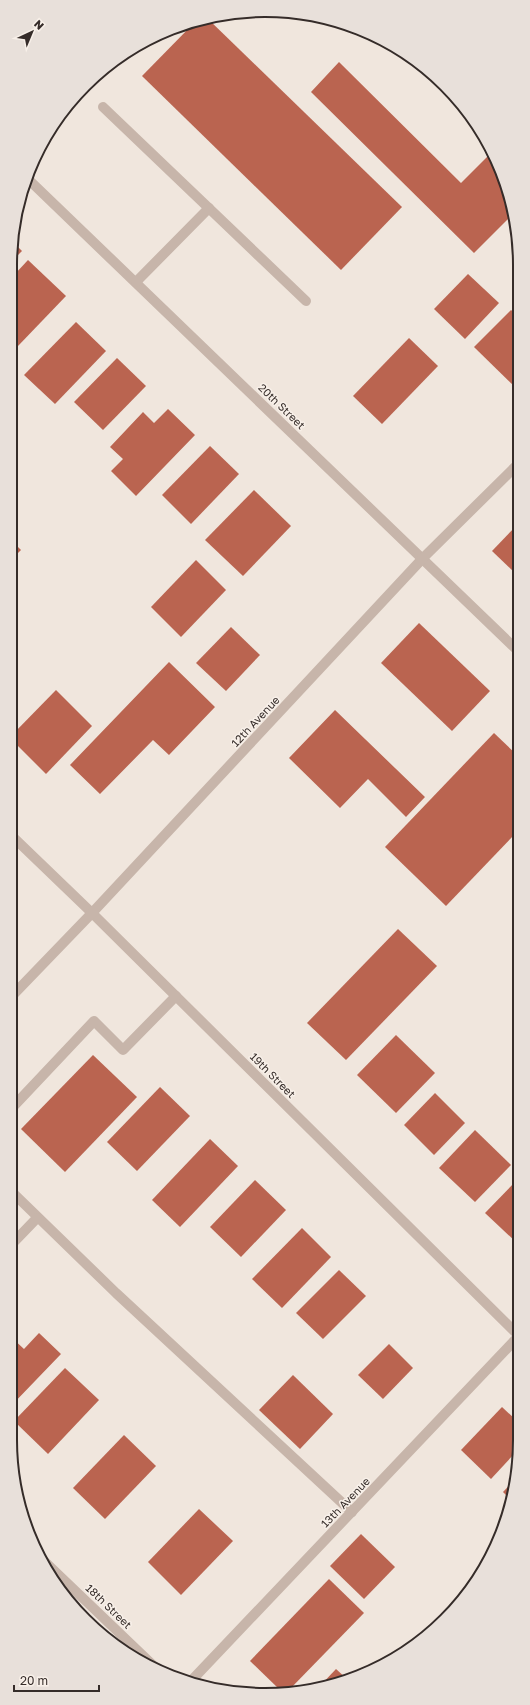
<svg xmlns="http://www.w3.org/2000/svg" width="530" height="1705" font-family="'Golos Text',sans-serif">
<rect width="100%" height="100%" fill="#f0e6dd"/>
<g fill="#ba6450">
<path d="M207,18L402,207L341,270L142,76L193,24Z"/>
<path d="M339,62L461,183L493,151L494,152L513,214L474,253L311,92Z"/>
<path d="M15,244L22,251L15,258Z"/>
<path d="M28,260L66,296L18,346L14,343L15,274Z"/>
<path d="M468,274L499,303L465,339L434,309Z"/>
<path d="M511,310L518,316L517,389L474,347Z"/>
<path d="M76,322L106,351L55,404L24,375Z"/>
<path d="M409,338L438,366L382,424L353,396Z"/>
<path d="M117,358L146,386L103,430L74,402Z"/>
<path d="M168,409L195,435L136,496L111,471L123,459L110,447L143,412L154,423Z"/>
<path d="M210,446L239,474L191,524L162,495Z"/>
<path d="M254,490L291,526L243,576L205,540Z"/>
<path d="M517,525V575L492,551Z"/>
<path d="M14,543L21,550L14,557Z"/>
<path d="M196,560L226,590L181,637L151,607Z"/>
<path d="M419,623L490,691L452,731L381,663Z"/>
<path d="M231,627L260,655L226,691L196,663Z"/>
<path d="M169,662L215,707L169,755L153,740L100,794L70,765Z"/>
<path d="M56,690L92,726L46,774L13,741V734Z"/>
<path d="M335,710L425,797L406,817L368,779L340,808L289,758Z"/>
<path d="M494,733L517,755L516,833L446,906L385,847Z"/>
<path d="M398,929L437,966L346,1060L307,1023Z"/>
<path d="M396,1035L435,1073L396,1113L357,1075Z"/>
<path d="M93,1055L137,1097L65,1172L21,1129Z"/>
<path d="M160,1087L190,1116L137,1171L107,1142Z"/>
<path d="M435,1093L465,1123L434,1155L404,1125Z"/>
<path d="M475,1130L511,1165L475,1202L439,1168Z"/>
<path d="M210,1139L238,1166L180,1227L152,1200Z"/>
<path d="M255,1180L286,1210L241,1257L210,1227Z"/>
<path d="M516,1181V1242L485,1213Z"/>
<path d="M302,1228L331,1257L282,1308L252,1279Z"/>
<path d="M339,1270L366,1296L323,1339L296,1313Z"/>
<path d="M39,1333L61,1354L10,1407V1336L24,1349Z"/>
<path d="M389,1344L413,1368L383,1399L358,1375Z"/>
<path d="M65,1368L99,1400L48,1454L14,1421Z"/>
<path d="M293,1375L333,1414L300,1449L259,1410Z"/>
<path d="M502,1407L515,1419V1453L491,1479L461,1450Z"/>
<path d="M124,1435L156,1466L105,1519L73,1488Z"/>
<path d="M515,1479V1490L511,1500L503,1492Z"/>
<path d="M199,1509L233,1541L181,1595L148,1562Z"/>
<path d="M361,1534L395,1567L364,1599L330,1566Z"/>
<path d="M329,1579L364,1613L290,1689L280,1690L250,1661Z"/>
<path d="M336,1669L347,1679L331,1686L319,1687Z"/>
</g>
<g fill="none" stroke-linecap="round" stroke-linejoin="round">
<g stroke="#c7b5aa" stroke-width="10">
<path d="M103,107L306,301"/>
<path d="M29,180L517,650"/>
<path d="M136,282L209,208"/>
<path d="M12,836L92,913L515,1332"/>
<path d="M12,996L92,913L423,558L517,465"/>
<path d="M11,1109L94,1021L123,1050L176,996"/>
<path d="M11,1191L116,1293L352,1512"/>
<path d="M11,1245L37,1218"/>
<path d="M42,1559L158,1670"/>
<path d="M191,1681L515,1340"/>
</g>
</g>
<g text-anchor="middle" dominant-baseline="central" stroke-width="3" stroke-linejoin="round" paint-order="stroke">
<g font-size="11" fill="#352c29" stroke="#f8f0e9">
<text transform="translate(282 406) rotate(44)">20th Street</text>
<text transform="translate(255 721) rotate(-47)">12th Avenue</text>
<text transform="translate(273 1075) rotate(45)">19th Street</text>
<text transform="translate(345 1502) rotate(-46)">13th Avenue</text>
<text transform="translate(109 1606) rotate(44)">18th Street</text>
</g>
</g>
<path d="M0 0H530V1705H0ZM265 17H265A248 248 0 0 1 513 265V1440A248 248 0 0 1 265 1688H265A248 248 0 0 1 17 1440V265A248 248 0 0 1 265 17Z" fill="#e8e0da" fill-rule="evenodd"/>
<path fill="none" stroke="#352c29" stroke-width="2" d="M265 17H265A248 248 0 0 1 513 265V1440A248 248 0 0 1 265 1688H265A248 248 0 0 1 17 1440V265A248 248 0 0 1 265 17Z"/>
<g transform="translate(32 32) rotate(44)" stroke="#f8f0e9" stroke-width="3" paint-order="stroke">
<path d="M0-3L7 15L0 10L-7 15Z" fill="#352c29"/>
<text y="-6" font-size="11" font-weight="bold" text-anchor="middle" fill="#352c29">N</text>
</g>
<path d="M14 1685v6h85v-6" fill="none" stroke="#352c29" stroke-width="2"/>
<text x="20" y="1685" font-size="12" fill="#352c29" stroke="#f8f0e9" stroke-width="3" paint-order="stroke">20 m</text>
</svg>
